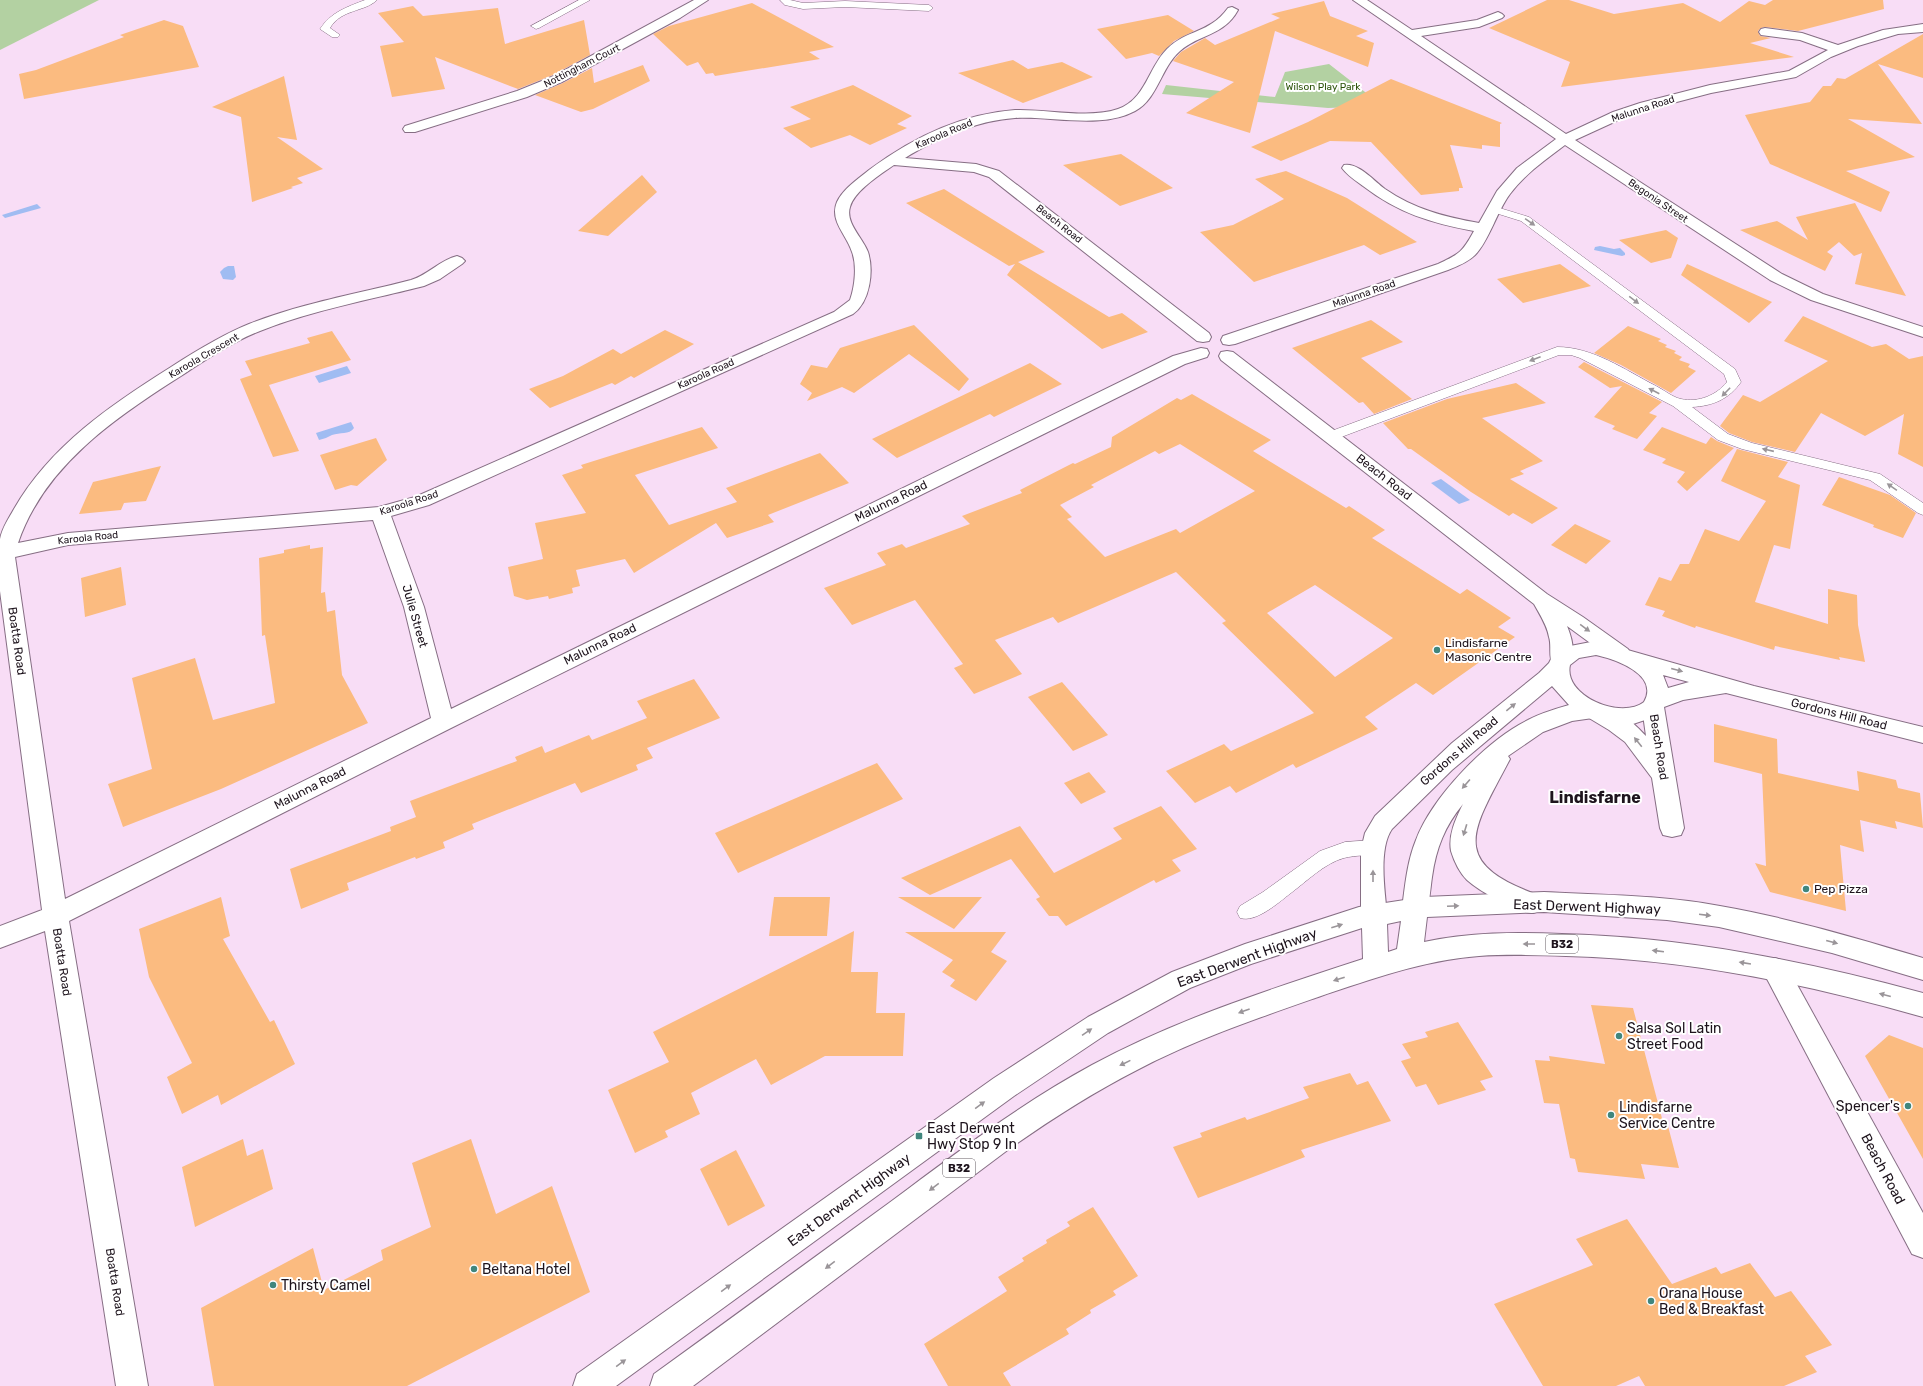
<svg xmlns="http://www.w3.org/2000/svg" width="1923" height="1386" font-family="Rubik,sans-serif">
<rect width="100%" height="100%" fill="#f8ddf6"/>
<g fill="#b3d1a2">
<path d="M0,0H99L0,50Z"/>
<path d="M1329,64L1383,106L1328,108L1162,94L1166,85L1275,97L1285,72Z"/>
</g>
<g fill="#a0bcf2">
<path d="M37,204L41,208L5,218L2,215Z"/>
<path d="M1600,246L1614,249L1620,248L1625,253V255L1622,256L1594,250L1595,247Z"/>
<path d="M228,266H234L236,277L233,280L223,279L220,272L224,268Z"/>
<path d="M347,366L351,373L319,383L315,376Z"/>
<path d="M351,422L354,428C349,435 340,432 332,435C328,437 324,439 319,440L316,433Z"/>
<path d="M1441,479L1470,500L1459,504L1431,483Z"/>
</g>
<g fill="#fbbb80" fill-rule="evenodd">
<path d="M1547,0H1569L1614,14L1683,3L1720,22L1749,1L1765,5L1773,0H1883L1884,9L1798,31L1765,27L1761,28L1758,31L1760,36L1771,38L1750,43L1794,57L1561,87L1570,62L1489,28Z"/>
<path d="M1324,1L1330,16L1368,31L1356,36L1374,43L1368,67L1275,31L1250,133L1186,113L1234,82L1173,61L1181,52L1205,38L1215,45L1280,18L1271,14Z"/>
<path d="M752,3L834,47L809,52L820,59L715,76L713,73L706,74L698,62L687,66L653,34L669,26Z"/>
<path d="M413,6L423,16L498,8L505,44L584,20L590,55L553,75L518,89L435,57L445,89L392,97L380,46L404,42L378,13Z"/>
<path d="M1168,15L1194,31L1174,41L1159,56L1152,53L1126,59L1097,29Z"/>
<path d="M164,20L183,26L199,67L24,99L19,74L36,70L124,37L120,35Z"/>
<path d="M1923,34V78L1878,64L1922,124L1848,119L1915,157L1846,171L1890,192L1881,212L1770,164L1745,115L1810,102L1823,86H1831L1837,78L1845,79Z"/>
<path d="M1013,60L1028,69L1062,62L1093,77L1023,103L958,73Z"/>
<path d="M643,65L650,81L593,109L581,112L535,95L563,83L592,68L594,83Z"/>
<path d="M284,76L297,140L277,137L323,169L297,178L303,183L291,187L293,188L252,202L241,117L212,107Z"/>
<path d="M1391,79L1502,123L1500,124V147L1482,145V149L1450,145L1463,188H1459V191L1421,195L1371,142L1330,141L1281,161L1251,147L1308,122Z"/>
<path d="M853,85L912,116L897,124L907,128L870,145L850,135L811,148L783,128L811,119L790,107Z"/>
<path d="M1121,154L1173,188L1120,206L1063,165Z"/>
<path d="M1286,171L1347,198L1417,242L1380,255L1364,245L1254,282L1200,232L1233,225L1284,199L1255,179Z"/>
<path d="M642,175L657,192L608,236L578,231Z"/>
<path d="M944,189L1045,252L1018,262L1109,317L1122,313L1148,332L1102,349L1007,275L1015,264L1009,266L906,203Z"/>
<path d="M1855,203L1906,296L1855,284L1862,253L1854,256L1839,242L1827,252L1833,256L1825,271L1740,230L1777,221L1808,240L1796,217Z"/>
<path d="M1666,230L1678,238L1671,258L1651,263L1619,240Z"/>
<path d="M1560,264L1591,286L1523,303L1497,279Z"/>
<path d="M1687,264L1772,302L1749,323L1681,275Z"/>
<path d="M1803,316L1872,347L1886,344L1909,359L1923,356V467L1898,454L1904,414L1865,436L1821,413L1795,452L1752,442L1729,433L1720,426L1743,395L1760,402L1828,361L1784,341Z"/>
<path d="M1371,320L1403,342L1361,358L1412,399L1374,414L1363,402L1359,403L1292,348Z"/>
<path d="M914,325L969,379L959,391L909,354L854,393L842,387L807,401L812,393L800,384L811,365L827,368L840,348Z"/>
<path d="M1628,326L1661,339L1658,341L1667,345L1665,347L1676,351L1674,353L1682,357L1679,360L1690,364L1688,367L1696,371L1671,393L1621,365L1594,353Z"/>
<path d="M665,330L694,344L634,378L631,376L615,385L612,383L550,408L529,389L563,376L613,349L621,354Z"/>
<path d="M332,331L351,360L269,385L299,451L273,457L240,379L252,375L245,361L310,343L307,338Z"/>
<path d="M1584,362L1662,402L1649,413L1657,416L1637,439L1612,429L1615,426L1594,417L1622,386L1610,388L1578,367Z"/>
<path d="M1030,363L1062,384L994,417L990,414L897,458L872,439Z"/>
<path d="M1516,383L1546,403L1482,418L1543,461L1520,471L1524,474L1510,479L1558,508L1532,524L1513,513L1509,516L1471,492L1411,449H1408L1383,423L1447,399Z"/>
<path d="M1192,394L1271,440L1253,451L1346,508L1349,506L1385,530L1372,538L1460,594L1467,589L1511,618L1498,627L1515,637L1433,695L1416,683L1365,717L1378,729L1296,768L1293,764L1236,793L1230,786L1195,803L1166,771L1224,744L1231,751L1314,713L1222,623L1226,621L1176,572L1058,623L1053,617L995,640L1022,674L974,694L954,668L963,664L915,600L852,625L824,588L886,565L877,553L902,544L906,548L970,524L962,516L1022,493L1020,490L1073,463L1075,464L1111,447L1112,437L1177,398L1181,400ZM1180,444L1255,491L1180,533L1176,529L1105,557L1067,519L1072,517L1060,505L1094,487L1091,485L1155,451L1159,454ZM1315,585L1393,638L1335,677L1267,613Z"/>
<path d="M702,427L718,448L635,475L669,525L737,502L726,488L820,453L849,483L768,515L774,522L727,538L716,523L634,573L625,559L576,570L580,586L572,588L573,593L549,599L548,596L527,600L514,596L508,567L543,559L535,523L586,513L562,475L583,468L581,465Z"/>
<path d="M1662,427L1706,444L1711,437L1717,441L1734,448L1687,491L1677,482L1685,472L1662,463L1666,459L1643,450Z"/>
<path d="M376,438L387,460L357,486L351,485L335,490L320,455Z"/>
<path d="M1737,449L1788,462L1778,477L1800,485L1790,549L1774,545L1755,602L1828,624V589L1857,595L1858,625L1865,662L1839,657L1840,660L1775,646L1774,650L1696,626L1695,628L1662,616L1665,611L1645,605L1659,577L1671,581L1680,564H1689L1705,529L1739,541L1766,501L1721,481Z"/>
<path d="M161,466L146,501L124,503L121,510L79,514L93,482Z"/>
<path d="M1839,477L1890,495L1916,513L1903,538L1873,527L1874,525L1822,505Z"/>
<path d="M1575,524L1611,541L1586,564L1551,545Z"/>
<path d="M310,545V549L323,547L321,593L325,592L327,612L335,610L342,675L368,723L221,789L123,827L108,784L152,769L132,678L195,658L213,720L275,703L265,635L262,636L259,558L284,553V550Z"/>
<path d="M121,567L126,605L85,617L81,578Z"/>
<path d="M694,679L720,718L647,748L653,758L636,765L638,770L581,793L575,783L472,824L474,829L443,842L445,848L416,859L415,857L347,883L349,890L301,909L290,869L391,831L390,827L416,817L410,801L517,761L515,757L542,746L545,753L589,735L592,740L647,718L637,701Z"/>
<path d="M1062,682L1108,735L1073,751L1028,697Z"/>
<path d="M1714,724L1777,739L1778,773L1859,791L1857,771L1896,780L1898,788L1920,793L1923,828L1895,821L1897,829L1860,820L1864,852L1840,845L1846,911L1770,892L1755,863L1766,866L1762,774L1714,762Z"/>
<path d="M877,763L903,799L738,873L715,833Z"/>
<path d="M1089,772L1106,792L1081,804L1064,783Z"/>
<path d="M1161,806L1197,849L1172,860L1181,871L1156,883L1154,880L1066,926L1058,916H1049L1036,899L1040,897L1011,859L930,895L901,878L1020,826L1054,873L1122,839L1113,828Z"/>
<path d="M221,897L230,936L223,939L270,1022L274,1020L295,1064L221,1105L218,1095L182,1114L167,1077L192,1063L149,977L139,929Z"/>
<path d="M774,897H830L827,936H769Z"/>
<path d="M898,897H982L954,929Z"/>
<path d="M854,931L851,972H878L876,1013H905L903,1056H825L771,1085L756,1059L691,1093L700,1114L665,1131L668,1137L635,1153L608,1090L669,1062L653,1032Z"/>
<path d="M905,932H1006L991,952L1007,961L976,1001L950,986L955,980L942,972L953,960Z"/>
<path d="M1591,1005L1633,1008L1664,1126H1668L1679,1168L1641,1164L1645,1179L1578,1172L1575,1159L1570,1158L1559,1104L1544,1103L1535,1060L1550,1061L1549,1056L1605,1064Z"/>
<path d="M1458,1022L1493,1077L1480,1081L1486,1090L1438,1105L1426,1084L1416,1087L1401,1061L1411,1058L1402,1044L1428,1037L1425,1032Z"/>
<path d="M1889,1035L1923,1048V1159L1865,1056Z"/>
<path d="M1350,1073L1357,1085L1368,1081L1391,1121L1301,1150L1305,1157L1198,1198L1173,1147L1202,1137L1200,1133L1245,1117L1247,1120L1309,1098L1303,1087Z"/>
<path d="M243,1139L247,1156L263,1149L273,1189L195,1227L182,1167Z"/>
<path d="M471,1139L496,1214L552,1186L590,1292L407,1386H214L201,1308L313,1248L324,1290L383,1260L381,1250L431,1227L412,1163Z"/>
<path d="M736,1150L765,1206L728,1226L700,1169Z"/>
<path d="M1093,1207L1138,1276L1113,1291L1116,1295L1090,1310L1091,1313L1066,1329L1069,1334L1003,1373L1011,1386H948L924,1344L1007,1291L998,1277L1024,1261L1022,1258L1047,1243L1046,1240L1070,1226L1067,1222Z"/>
<path d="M1627,1219L1672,1284L1716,1267L1721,1274L1750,1263L1775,1297L1791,1291L1832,1345L1805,1356L1817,1372L1784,1386H1645L1639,1376L1616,1386H1543L1494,1304L1593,1265L1576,1239Z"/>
</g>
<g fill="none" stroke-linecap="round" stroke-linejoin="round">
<g stroke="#866e84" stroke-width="1">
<g id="service">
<path d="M365,0H377C365,12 341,9 330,28L340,35L338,37H332L320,29C331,12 347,7 365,0Z"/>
<path d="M579,0H590L539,28L536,29L531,26Z"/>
<path d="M780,0H790L803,3L845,1L929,5L933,8L929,11L845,7L803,9L785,5Z"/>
<path d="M1493,206L1529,217L1735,369L1741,382C1729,399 1713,406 1692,407L1728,434L1752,443L1880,474L1923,503V515L1918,513L1870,480L1742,449L1718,440L1673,406L1580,358L1571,355H1559L1336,439H1326L1324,436L1326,433L1557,347C1593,347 1625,370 1656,386C1664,390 1672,397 1681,399C1698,403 1717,395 1727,382L1724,374L1521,221L1489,211L1487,209Z"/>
<path d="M1374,840L1381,842L1383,847L1381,852C1369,856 1356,855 1344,858C1325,863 1307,881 1291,893C1278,903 1256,923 1240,918L1237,912L1240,906L1263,892L1320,851L1345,842Z"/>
</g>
</g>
<g stroke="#866e84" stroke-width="2">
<g id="minor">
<path d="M694,0H708L680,18L562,82L527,97L415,132H405L403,129L405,126L517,91L554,76Z"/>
<path d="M1353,0H1367L1412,30L1477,20L1498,12L1502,14L1504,16L1502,18L1479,27L1421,36L1566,134L1613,112L1640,103L1710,85L1789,71L1828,50L1800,40L1761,35L1759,32L1761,29L1765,28L1802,33L1838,45L1883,30L1923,24V32L1898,34L1858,46L1831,57L1796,77L1711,93L1650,109L1623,118L1575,140L1782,274L1823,294L1923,327V337L1811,300L1770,280L1565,145C1545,160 1525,174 1510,194C1497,211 1489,241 1475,255C1468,262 1458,266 1448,270L1235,344L1229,345L1223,344L1221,340L1223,336L1438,264C1459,254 1462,253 1474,231C1431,223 1398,213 1363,186C1356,181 1347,175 1342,168L1344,165C1358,162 1374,181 1385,189C1414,209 1445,217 1479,223L1497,191L1517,168L1556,139Z"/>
<path d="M1232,7L1238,10C1224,36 1199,34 1180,51C1161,67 1158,99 1135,111C1102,129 1052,116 1015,118C975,121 939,137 905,158L976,164L999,171L1209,333L1211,337L1209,341L1203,342L1197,341L989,177L974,172L894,165C881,174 854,191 850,207C845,223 863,238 868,252C874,271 870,302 853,314L429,505L391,516L424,607L451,709L1173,356L1201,348L1207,349L1209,353L1207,357L1185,364L451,728L69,921L148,1386H116L45,931L0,948V926L42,910L0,591C0,574 0,555 0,539C2,528 9,518 14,509C50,446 112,404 171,367C196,351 222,335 249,324C302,303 357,294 411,280C428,275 440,260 457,256L462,258L465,261L462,264L440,279L424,286C369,300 313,310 260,331C232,342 207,359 181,376C116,417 44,466 18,543L68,533L379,507L415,497L834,312L850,300C855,286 857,265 852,252C847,235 829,221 837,202C843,189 858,179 869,170C912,138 961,114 1015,110C1047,109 1088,119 1118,109C1146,99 1148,68 1167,49C1187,29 1209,34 1228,8ZM373,520L404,607L431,718L65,899L15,557L68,545Z"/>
<path d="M1227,351L1233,352L1547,594L1583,617L1628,649L1631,654L1628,659L1620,661L1612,659L1567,626C1572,638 1576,654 1569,665L1561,668L1553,665C1548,657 1552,646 1549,637C1547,625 1540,615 1534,604L1221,360L1219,356L1221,352Z"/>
<path d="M1653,699L1661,701L1664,707L1684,828L1681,835L1672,837L1663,835L1660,828L1652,778L1625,742L1609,730L1589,718L1586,712L1589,706C1609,700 1633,722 1646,736L1642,707L1645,701Z"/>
<path d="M1775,958L1784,961L1923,1213V1258L1912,1254L1766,977L1762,969L1766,961Z"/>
</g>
</g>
<g stroke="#866e84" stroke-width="2">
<path id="secondary" d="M1596,641L1754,686L1923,727V743L1726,693L1683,700L1664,707L1654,717L1633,724L1609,723L1593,718L1572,721L1543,732L1508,756L1510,759C1473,830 1445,863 1541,896L1545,903L1541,910C1539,911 1535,913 1532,913C1518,914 1478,890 1467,880C1460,873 1454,861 1451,851C1448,835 1456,818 1463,804C1445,826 1436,848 1432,877C1430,890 1430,904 1424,916L1415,919L1406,916L1402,909C1405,886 1407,862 1416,840C1432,797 1487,740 1528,720C1541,713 1555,709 1569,705L1552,686L1452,770L1392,829C1378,849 1385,892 1387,915L1383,922L1374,926L1365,922L1361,915V850L1365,833L1375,816L1452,743L1539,673L1549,663L1553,655L1565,647ZM1596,655C1614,659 1660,674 1644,702C1621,720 1563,696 1570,665L1579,658ZM1663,675L1689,682L1668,688Z"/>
</g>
<g stroke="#866e84" stroke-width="2">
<path id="primary" d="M1544,892C1602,895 1662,895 1720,906C1789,918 1856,938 1923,958V980L1832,953L1719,927L1667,920L1544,912L1427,917L1424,942C1469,932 1516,932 1562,934C1685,937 1805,961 1923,993V1017C1806,984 1688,959 1566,956C1538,955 1508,954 1479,956C1424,960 1372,979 1321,996C1258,1018 1196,1039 1137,1070C1092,1093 1050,1120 1009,1149L693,1386H650L654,1374C733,1317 811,1260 889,1203C955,1154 1020,1104 1092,1065C1177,1019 1271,989 1363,959L1362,928L1359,929L1251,964L1190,988L1108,1033L1014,1096L616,1386H573L577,1374L994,1078L1088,1017L1172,972L1245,944L1359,907L1424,897ZM1401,921L1397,949L1388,952L1387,924Z"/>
</g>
<use href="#service" fill="#fff" fill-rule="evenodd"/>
<use href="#minor" fill="#fff" fill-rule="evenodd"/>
<use href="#secondary" fill="#fff" fill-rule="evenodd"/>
<use href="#primary" fill="#fff" fill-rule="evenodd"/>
</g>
<defs><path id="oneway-solid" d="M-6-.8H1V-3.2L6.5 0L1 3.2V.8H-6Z"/></defs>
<g fill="#9a9599">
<use href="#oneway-solid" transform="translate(1530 222) rotate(35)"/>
<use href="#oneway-solid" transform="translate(1634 300) rotate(37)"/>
<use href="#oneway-solid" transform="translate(1535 359) rotate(159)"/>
<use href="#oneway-solid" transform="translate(1654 391) rotate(-153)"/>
<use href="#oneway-solid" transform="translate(1726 392) rotate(134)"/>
<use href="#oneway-solid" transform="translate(1768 450) rotate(-167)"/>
<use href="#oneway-solid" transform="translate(1892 487) rotate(-145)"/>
<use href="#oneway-solid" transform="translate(1585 628) rotate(36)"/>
<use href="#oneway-solid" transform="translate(1677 670) rotate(15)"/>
<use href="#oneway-solid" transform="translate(1511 707) rotate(-39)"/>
<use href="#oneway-solid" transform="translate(1638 742) rotate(-129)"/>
<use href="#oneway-solid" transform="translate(1466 784) rotate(131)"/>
<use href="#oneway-solid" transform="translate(1465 830) rotate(107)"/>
<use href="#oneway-solid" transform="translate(1373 876) rotate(-90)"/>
<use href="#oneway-solid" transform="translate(1453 906) rotate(-3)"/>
<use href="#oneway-solid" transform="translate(1705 915) rotate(7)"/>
<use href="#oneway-solid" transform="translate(1337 926) rotate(-18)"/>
<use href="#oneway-solid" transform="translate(1832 942) rotate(15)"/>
<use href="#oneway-solid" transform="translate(1529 944) rotate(-180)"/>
<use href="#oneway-solid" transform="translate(1658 951) rotate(-173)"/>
<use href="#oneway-solid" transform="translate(1745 963) rotate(-171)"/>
<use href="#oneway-solid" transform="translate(1339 979) rotate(162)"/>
<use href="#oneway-solid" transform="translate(1885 995) rotate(-165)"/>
<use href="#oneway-solid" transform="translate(1244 1011) rotate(160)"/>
<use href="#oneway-solid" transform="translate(1087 1032) rotate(-34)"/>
<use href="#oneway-solid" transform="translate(1125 1063) rotate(154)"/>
<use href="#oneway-solid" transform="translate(980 1105) rotate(-36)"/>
<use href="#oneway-solid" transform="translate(934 1187) rotate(143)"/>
<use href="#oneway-solid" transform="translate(830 1265) rotate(143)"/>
<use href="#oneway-solid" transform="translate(726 1288) rotate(-36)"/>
<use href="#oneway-solid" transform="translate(621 1363) rotate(-36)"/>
</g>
<g fill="#40867d" stroke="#fff" stroke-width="1.5">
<circle cx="1437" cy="650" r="4"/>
<circle cx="1806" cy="889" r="4"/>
<circle cx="1619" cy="1036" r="4"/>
<circle cx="1908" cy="1106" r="4"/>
<circle cx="1611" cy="1115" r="4"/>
<rect x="915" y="1132" width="8" height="8" rx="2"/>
<circle cx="474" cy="1269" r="4"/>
<circle cx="273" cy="1285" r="4"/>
<circle cx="1651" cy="1301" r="4"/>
</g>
<g text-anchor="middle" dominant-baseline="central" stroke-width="4" stroke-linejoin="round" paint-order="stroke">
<g font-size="10" fill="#1e141d" stroke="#fff">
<text transform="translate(582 66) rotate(-27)">Nottingham Court</text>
<text transform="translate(1643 109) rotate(-18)">Malunna Road</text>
<text transform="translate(944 134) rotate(-23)">Karoola Road</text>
<text transform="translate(1658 201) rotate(34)">Begonia Street</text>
<text transform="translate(1059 224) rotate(38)">Beach Road</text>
<text transform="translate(1364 294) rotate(-19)">Malunna Road</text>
<text transform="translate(204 356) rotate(-30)">Karoola Crescent</text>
<text transform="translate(706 374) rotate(-24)">Karoola Road</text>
<text transform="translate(409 503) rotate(-18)">Karoola Road</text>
<text transform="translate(88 538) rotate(-6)">Karoola Road</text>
</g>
<g font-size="10" fill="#2a5108" stroke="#fff">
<text x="1323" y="87">Wilson Play Park</text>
</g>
<g fill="#fff" stroke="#625a61" stroke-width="1">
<rect x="1546" y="935" width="32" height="18" rx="3"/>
<rect x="943" y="1159" width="32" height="18" rx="3"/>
</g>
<g font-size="11" font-weight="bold" fill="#1e141d">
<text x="1562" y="944">B32</text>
<text x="959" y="1168">B32</text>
</g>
<g font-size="12" fill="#1e141d" stroke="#fff">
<text transform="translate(1384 477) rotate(38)">Beach Road</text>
<text transform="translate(891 501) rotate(-26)">Malunna Road</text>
<text transform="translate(415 616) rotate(74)">Julie Street</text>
<text transform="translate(17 641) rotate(82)">Boatta Road</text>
<text transform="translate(600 644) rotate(-26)">Malunna Road</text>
<text transform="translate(1839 714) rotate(14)">Gordons Hill Road</text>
<text transform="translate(1659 747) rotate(81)">Beach Road</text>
<text transform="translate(1459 751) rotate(-41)">Gordons Hill Road</text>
<text transform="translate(310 788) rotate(-27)">Malunna Road</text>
<text transform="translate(62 962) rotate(81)">Boatta Road</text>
<text transform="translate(115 1282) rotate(81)">Boatta Road</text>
</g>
<g font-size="12" fill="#1e141d" stroke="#fff" text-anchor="start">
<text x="1445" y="643">Lindisfarne<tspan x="1445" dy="14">Masonic Centre</tspan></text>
<text x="1814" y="889">Pep Pizza</text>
</g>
<g font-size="14" fill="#1e141d" stroke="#fff">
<text transform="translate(1587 907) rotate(2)">East Derwent Highway</text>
<text transform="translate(1247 958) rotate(-20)">East Derwent Highway</text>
<text transform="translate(1883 1169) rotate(62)">Beach Road</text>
<text transform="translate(849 1200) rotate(-36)">East Derwent Highway</text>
</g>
<g font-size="14" fill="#1e141d" stroke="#fff" text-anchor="start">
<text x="1627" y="1028">Salsa Sol Latin<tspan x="1627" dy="16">Street Food</tspan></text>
<text x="1900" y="1106" text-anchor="end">Spencer's</text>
<text x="1619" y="1107">Lindisfarne<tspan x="1619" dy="16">Service Centre</tspan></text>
<text x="927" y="1128">East Derwent<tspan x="927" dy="16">Hwy Stop 9 In</tspan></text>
<text x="482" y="1269">Beltana Hotel</text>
<text x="281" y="1285">Thirsty Camel</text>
<text x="1659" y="1293">Orana House<tspan x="1659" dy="16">Bed &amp; Breakfast</tspan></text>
</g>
<g font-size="16" font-weight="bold" fill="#1e141d" stroke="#fff">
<text x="1595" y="797">Lindisfarne</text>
</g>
</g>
</svg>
